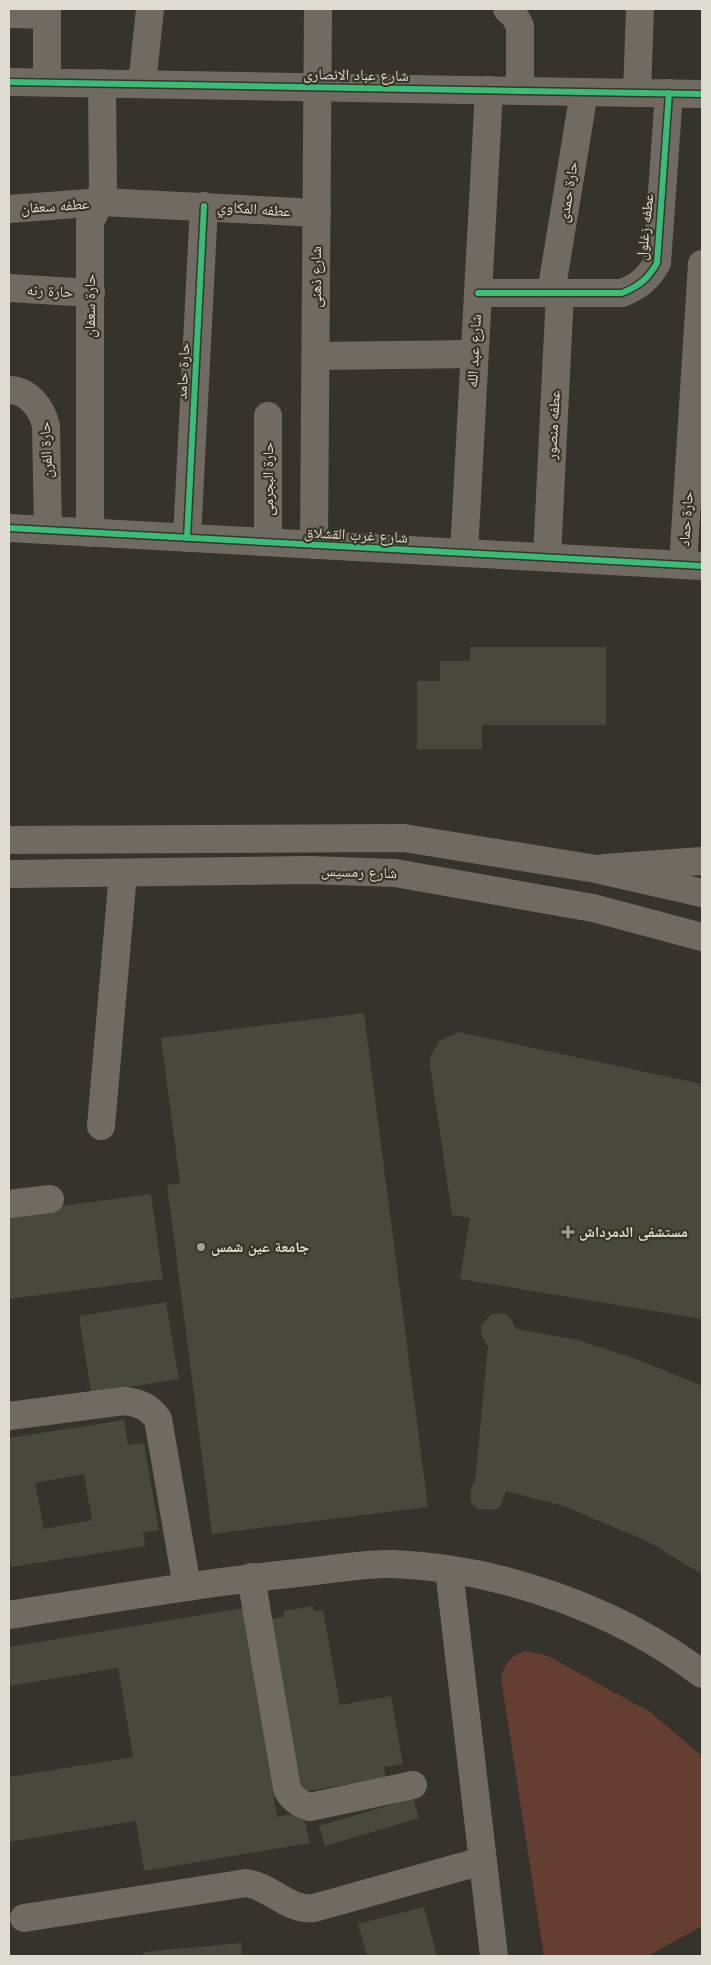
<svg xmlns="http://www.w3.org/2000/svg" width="711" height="1965" font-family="Jost,'Noto Naskh Arabic',sans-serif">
<rect width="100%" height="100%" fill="#35332b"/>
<path fill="#633e31" d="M525,1651L548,1656L650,1712L702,1756V1926L648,1956H544L501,1678C505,1663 510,1656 525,1651Z"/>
<g fill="#48483c" fill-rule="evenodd">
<path d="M470,647H606V725H482V749H417V681H440V661H470Z"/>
<path d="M364,1013L428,1507L212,1534L167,1185L180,1183L161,1038Z"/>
<path d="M459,1032L702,1084V1319L460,1279L470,1218L452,1215L430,1066V1057L439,1041Z"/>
<path d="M151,1194L163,1279L9,1299V1213Z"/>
<path d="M166,1302L179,1379L91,1393L79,1316Z"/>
<path d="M498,1313L505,1314L511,1319L516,1329L578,1340L639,1360L702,1386V1574L647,1541L563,1506L506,1491L501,1505L495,1510L479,1509L472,1504L470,1496L471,1488L475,1481L488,1346L481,1334V1326L490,1315Z"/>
<path d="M124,1420L128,1445L144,1443L159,1530L143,1532L145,1546L11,1567L9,1553V1438ZM84,1474L92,1520L44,1529L35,1483Z"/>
<path d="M313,1606L314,1611L323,1610L340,1705L391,1696L403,1764L384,1767L386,1778L301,1792L271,1619L284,1617V1611Z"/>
<path d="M243,1608L277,1817L294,1814L304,1819L310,1843L144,1871L136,1821L9,1842V1777L133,1757L118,1668L9,1686V1647Z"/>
<path d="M413,1798L419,1818L325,1846L319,1826Z"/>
<path d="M424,1907L437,1956H367L358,1924Z"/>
<path d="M241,1943L242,1956H143V1952Z"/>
</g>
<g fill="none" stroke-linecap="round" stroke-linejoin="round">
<g stroke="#706a63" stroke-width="28">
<path d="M47,9V82"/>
<path d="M507,9L514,15L520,26V91"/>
<path d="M9,14L47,15"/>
<path d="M9,82L702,94"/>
<path d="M142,84L150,9"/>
<path d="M637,93L640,9"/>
<path d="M9,209L102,202L317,213"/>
<path d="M9,288L91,293"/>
<path d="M478,293H622C639,286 648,279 657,263L669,93"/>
<path d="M551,293L584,92"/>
<path d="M316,356L474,354"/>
<path d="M9,390C28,390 42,408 46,426L48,530"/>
<path d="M268,416V542"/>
<path d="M9,528L702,566"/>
<path d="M90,533V222L103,196L102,83"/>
<path d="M187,538L204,206"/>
<path d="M314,545L318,9"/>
<path d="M464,553L489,90"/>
<path d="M547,557L560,293"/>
<path d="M683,565L702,264"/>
<path d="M604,868L702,861"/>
<path d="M101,1126L123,873"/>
<path d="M9,1204L50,1199"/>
<path d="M9,1416L124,1401C140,1403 148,1406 158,1419L187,1587"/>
<path d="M449,1570L494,1956"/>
<path d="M251,1577L287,1789C292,1799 300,1804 310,1807L413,1785"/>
<path d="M9,1615C108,1599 207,1582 307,1572C335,1569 366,1563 394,1564C500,1568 618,1610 702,1674"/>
<path d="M24,1918L246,1883C272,1887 288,1911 314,1908L482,1861"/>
</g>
<g stroke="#706a62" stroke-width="28">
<path d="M9,840L404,838L596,869L702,893"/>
<path d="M9,874L309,870L395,873L593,908L702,937"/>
</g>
<g stroke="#393527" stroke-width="9">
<g id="cycleway">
<path d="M9,82L702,94"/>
<path d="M478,293H622C639,286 648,279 657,263L669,93"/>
<path d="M9,528L702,566"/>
<path d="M187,538L204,206"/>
</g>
</g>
<use href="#cycleway" stroke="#3abd76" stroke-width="6"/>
</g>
<g fill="#a3a098" stroke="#393527" stroke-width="2">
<path d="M565.5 1224.5h5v5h5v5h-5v5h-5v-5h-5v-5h5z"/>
<circle cx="201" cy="1247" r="5"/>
</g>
<g text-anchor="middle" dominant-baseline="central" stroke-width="4.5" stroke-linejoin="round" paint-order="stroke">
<g font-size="15" fill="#dedbd2" stroke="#393527">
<text transform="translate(356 75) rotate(1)">شارع عباد الانصارى</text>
<text transform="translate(568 192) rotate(-81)">حارة حمدى</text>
<text transform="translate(55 206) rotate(-4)">عطفه سعفان</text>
<text transform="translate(254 209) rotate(4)">عطفه المكاوي</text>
<text transform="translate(645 227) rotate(-84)">عطفه زغلول</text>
<text transform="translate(316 277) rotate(-90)">شارع ذهنى</text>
<text transform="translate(50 291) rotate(3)">حارة رنه</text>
<text transform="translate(90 306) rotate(-90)">حارة سعفان</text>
<text transform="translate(474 351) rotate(-87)">شارع عبد الله</text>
<text transform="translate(183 371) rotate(-87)">حارة حامد</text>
<text transform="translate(553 425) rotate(-87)">عطفه منصور</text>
<text transform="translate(46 450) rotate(-93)">حارة الفرن</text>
<text transform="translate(268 479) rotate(-90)">حارة البجرمى</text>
<text transform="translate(686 519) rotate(-86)">حارة حماد</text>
<text transform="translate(356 535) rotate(3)">شارع غرب القشلاق</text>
<text transform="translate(359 872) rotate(2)">شارع رمسيس</text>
</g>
<g font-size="15" font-weight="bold" fill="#dedbd2" stroke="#393527" text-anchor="start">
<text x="579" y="1232">مستشفى الدمرداش</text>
<text x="211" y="1247">جامعة عين شمس</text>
</g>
</g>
<rect width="711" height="1965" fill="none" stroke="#dedbd2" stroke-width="20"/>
</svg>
